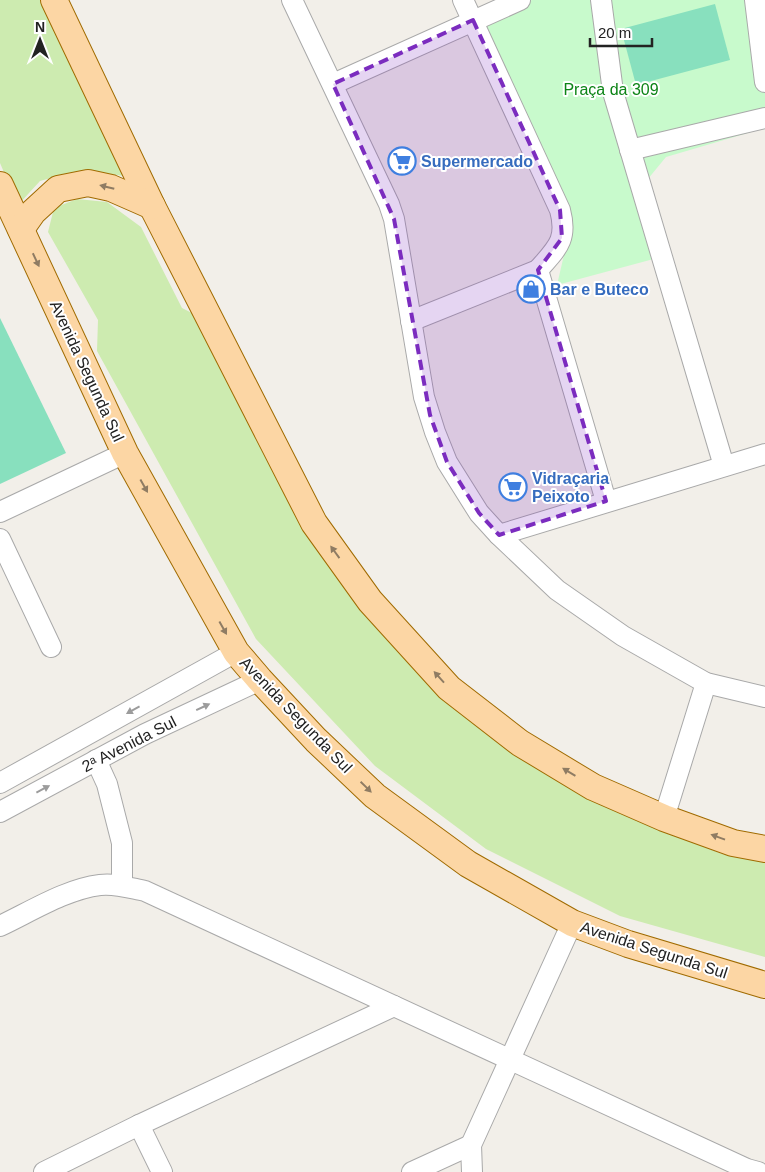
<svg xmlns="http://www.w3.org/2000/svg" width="765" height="1172" font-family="Helvetica,sans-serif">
<rect width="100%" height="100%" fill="#f2efe9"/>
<g fill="#cdebb0">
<path d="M0,0H42L124,176L91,171L69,173L40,181L18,205L0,163Z"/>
<path d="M77,199L107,202L141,227L182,308L196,315L367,612L460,714L627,816L722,854L765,861V957L620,916L486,849L375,766L256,639L97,351L98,320L48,232L54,208Z"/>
</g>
<path fill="#c8facc" d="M532,0H765V128L666,157L638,191L661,257L557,285L570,229L482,21Z"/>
<g fill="#88e0be">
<path d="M715,4L730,60L636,85L621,29Z"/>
<path d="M0,318L66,453L0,484Z"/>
</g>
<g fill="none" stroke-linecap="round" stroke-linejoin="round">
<g stroke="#a9a9a9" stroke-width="22">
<g id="minor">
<path d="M292,0L389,204L394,219L424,397L435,432L447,462L479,513L499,535L557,590L623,636L706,683L765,697"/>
<path d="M463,0L560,210C568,240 557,248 538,270L606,501"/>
<path d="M601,0L613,92L724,466"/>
<path d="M755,0L765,82"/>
<path d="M333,84L520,0"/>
<path d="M630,150L765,118"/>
<path d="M411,321L538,270"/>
<path d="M0,512L125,453"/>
<path d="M499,535L765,454"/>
<path d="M0,539L51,647"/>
<path d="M96,760L107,784L122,843V885"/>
<path d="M0,783L236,652"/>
<path d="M0,812L145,734L260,680"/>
<path d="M664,818L706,683"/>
<path d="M0,926C30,912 66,889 100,885C115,883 130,888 145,891L747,1169L758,1172"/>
<path d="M139,1125L162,1172"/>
<path d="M44,1172L139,1125L394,1006"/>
<path d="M412,1172L471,1145"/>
<path d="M472,1172L471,1145L572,923"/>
</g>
</g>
<g stroke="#a06b00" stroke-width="28">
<g id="major">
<path d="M54,0L152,206L314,523L370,601L449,688L520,743L593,787L664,818L733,843L765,849"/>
<path d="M0,185L125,453L236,652L260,680L316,740L375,796L468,864L572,923L628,944L765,985"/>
<path d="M21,229L33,212L58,189L88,183L111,188L152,206"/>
</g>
</g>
<use href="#minor" stroke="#fff" stroke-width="20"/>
<use href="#major" stroke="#fcd6a4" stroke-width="26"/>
</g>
<defs><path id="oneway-solid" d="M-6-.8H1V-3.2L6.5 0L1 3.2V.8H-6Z" transform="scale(1.25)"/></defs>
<g fill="#8f7c63">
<use href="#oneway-solid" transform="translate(107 187) rotate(-166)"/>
<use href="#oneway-solid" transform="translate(36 260) rotate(65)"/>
<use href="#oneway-solid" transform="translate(144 486) rotate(61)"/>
<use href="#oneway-solid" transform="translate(335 552) rotate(-126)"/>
<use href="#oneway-solid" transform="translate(223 628) rotate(61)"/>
<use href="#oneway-solid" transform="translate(439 677) rotate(-132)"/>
<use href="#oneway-solid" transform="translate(569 772) rotate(-149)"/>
<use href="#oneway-solid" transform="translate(366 787) rotate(44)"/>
<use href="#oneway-solid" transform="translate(718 837) rotate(-160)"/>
</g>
<g fill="#9c9c9c">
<use href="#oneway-solid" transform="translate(203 707) rotate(-25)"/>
<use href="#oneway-solid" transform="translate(133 710) rotate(151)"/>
<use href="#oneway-solid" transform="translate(43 789) rotate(-28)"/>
</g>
<path fill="#7b2cbf" fill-opacity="0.2" stroke="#7b2cbf" stroke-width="4" stroke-dasharray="10 6" stroke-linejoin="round" d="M473,20L560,210L562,238L538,270L606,501L499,535L479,513L447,462L430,415L394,219L333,84Z"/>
<defs>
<g id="supermarket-ring" transform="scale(1.4375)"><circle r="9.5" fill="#fff" stroke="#3f7fe0" stroke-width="1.5"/><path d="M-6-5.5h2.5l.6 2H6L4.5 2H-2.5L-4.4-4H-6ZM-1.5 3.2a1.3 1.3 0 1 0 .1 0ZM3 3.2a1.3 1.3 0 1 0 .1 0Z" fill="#3f7fe0"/></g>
<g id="shop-ring" transform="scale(1.4375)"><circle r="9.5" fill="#fff" stroke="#3f7fe0" stroke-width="1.5"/><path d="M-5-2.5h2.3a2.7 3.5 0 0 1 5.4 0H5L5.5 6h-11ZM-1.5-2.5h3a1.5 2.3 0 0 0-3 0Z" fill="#3f7fe0"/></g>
</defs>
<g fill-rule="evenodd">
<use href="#supermarket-ring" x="402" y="161"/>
<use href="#shop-ring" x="531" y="289"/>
<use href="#supermarket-ring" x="513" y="487"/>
</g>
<g text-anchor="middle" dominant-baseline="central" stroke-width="4" stroke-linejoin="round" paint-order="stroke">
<g font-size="16" fill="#0c8416" stroke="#fff">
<text x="611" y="89">Praça da 309</text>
</g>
<g font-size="16" font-weight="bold" fill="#366cbe" stroke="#fff" text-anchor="start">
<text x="421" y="161">Supermercado</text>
<text x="550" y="289">Bar e Buteco</text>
<text x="532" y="478">Vidraçaria<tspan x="532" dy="18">Peixoto</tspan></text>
</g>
<g font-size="16" fill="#222" stroke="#fff">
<text transform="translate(87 371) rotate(65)">Avenida Segunda Sul</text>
<text transform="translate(296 715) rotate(46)">Avenida Segunda Sul</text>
<text transform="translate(129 744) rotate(-27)">2ᵃ Avenida Sul</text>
<text transform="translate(654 950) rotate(18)">Avenida Segunda Sul</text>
</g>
</g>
<g transform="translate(40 40)" stroke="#ffffff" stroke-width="4" paint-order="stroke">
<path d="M0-4L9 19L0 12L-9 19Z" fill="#222222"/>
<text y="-8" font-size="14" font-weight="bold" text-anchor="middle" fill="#222222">N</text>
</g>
<path d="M590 38v8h62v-8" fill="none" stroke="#222222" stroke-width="2.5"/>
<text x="598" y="38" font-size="15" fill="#222222" stroke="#ffffff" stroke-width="4" paint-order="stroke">20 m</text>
</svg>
